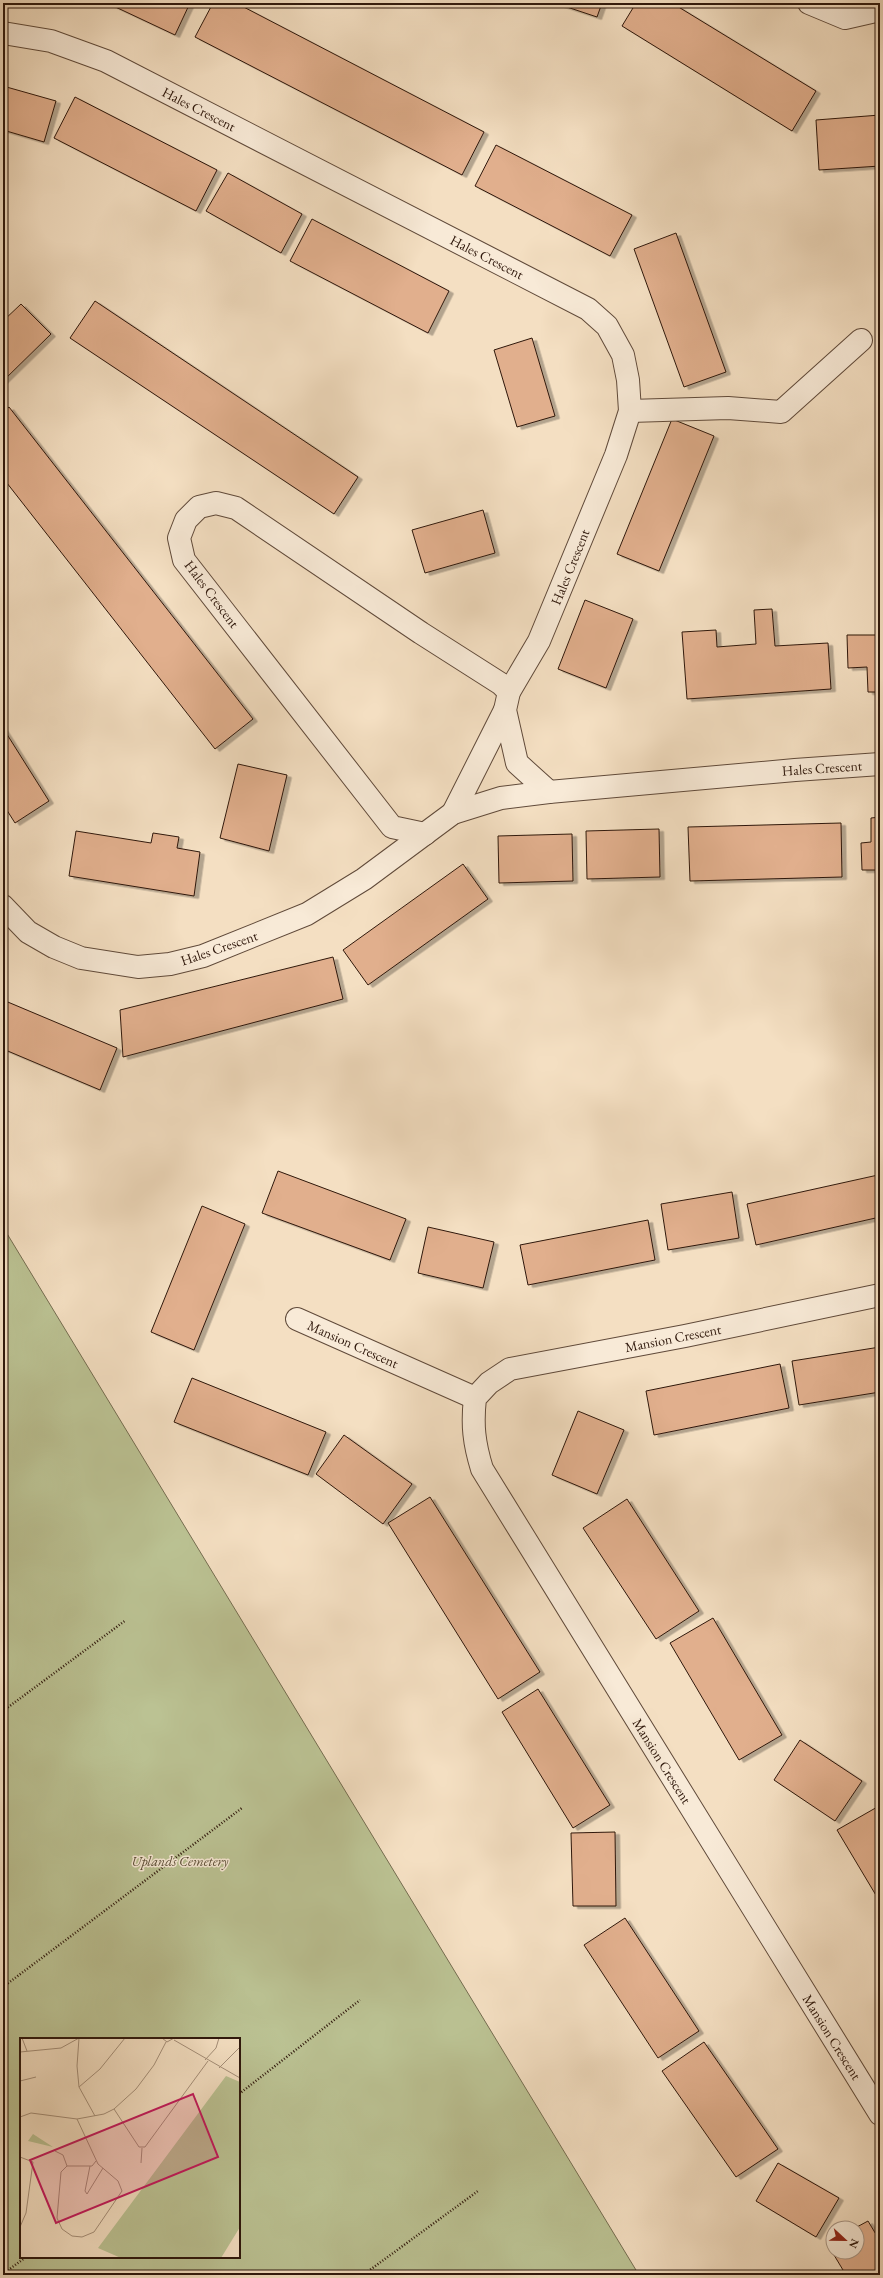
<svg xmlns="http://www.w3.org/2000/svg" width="883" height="2278" font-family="'EB Garamond',serif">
<defs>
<filter id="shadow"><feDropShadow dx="4.5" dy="2.5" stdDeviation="0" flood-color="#0004"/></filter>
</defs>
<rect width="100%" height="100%" fill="#f4dfc2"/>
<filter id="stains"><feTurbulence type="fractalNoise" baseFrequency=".005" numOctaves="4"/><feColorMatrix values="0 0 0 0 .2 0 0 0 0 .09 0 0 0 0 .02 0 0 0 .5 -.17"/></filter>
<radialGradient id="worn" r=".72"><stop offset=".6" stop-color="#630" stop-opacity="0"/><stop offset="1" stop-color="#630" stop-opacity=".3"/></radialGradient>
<path fill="#bbc293" stroke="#756d50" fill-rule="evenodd" d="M3,1227L639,2275H3ZM21,2039H239V2257H21Z"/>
<g fill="#e1af8d" stroke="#2f180c" filter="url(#shadow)">
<path d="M107,3H190L175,35Z"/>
<path d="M213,3H236L484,132L462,175L195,37Z"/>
<path d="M555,3H602L597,17Z"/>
<path d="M636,3H672L816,91L792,131L622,26Z"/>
<path d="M3,86L56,101L44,142L3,130Z"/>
<path d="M75,97L217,170L196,211L54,138Z"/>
<path d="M880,115V166L819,170L816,120Z"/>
<path d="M496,145L632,215L610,256L475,186Z"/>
<path d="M228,173L302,214L281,253L206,211Z"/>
<path d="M312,219L449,291L428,333L290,261Z"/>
<path d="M676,233L726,372L684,387L634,249Z"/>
<path d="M95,301L358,477L334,514L70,338Z"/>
<path d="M21,304L51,334L3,381V321Z"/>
<path d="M532,338L555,416L517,427L494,350Z"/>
<path d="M9,407L253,719L215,749L3,478V412Z"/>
<path d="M672,419L714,436L659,571L617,554Z"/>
<path d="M483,510L495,553L425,573L412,530Z"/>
<path d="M585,600L633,619L606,688L558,669Z"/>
<path d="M772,609L775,646L828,643L831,689L687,699L682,632L716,630L717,647L756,644L754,610Z"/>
<path d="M847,635H880V692H868L867,667L848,668Z"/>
<path d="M3,728L49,801L15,823L3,804Z"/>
<path d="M238,764L287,775L269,851L220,838Z"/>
<path d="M880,817V870H862L861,843L871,842V818Z"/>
<path d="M841,823L842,877L690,881L688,827Z"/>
<path d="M659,829L660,877L587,879L586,831Z"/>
<path d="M76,831L151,843L153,833L179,837L177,848L200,852L194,896L69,876Z"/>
<path d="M572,834L573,881L499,883L498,836Z"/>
<path d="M463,864L488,899L368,985L343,950Z"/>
<path d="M333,957L343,999L123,1057L120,1010Z"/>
<path d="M3,1000L117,1048L100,1090L3,1049Z"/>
<path d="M278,1171L406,1219L390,1260L262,1213Z"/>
<path d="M878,1175L880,1217L756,1245L747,1204Z"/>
<path d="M732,1192L739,1238L668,1250L661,1204Z"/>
<path d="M202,1206L245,1224L194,1350L151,1332Z"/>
<path d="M648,1220L655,1260L528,1285L520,1245Z"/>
<path d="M428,1227L494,1242L483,1288L418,1273Z"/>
<path d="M880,1347V1392L799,1405L792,1361Z"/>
<path d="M780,1364L789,1408L654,1435L646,1391Z"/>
<path d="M192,1378L326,1432L308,1475L174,1422Z"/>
<path d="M578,1411L624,1430L597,1494L552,1475Z"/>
<path d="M344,1435L412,1484L383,1524L316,1474Z"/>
<path d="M430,1497L540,1672L498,1699L388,1523Z"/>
<path d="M627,1499L699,1611L656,1639L583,1528Z"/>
<path d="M713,1618L782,1735L739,1760L670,1643Z"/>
<path d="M538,1689L610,1805L573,1828L502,1712Z"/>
<path d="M800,1740L862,1781L835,1821L774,1780Z"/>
<path d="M879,1806L880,1808V1902L837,1830Z"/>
<path d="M615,1832L616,1906H573L571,1833Z"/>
<path d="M625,1918L699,2031L658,2058L584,1945Z"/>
<path d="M704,2042L778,2149L736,2177L662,2071Z"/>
<path d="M778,2163L839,2198L816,2237L756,2201Z"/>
<path d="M868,2221L880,2241V2275H846L828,2245L833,2242V2252H857L855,2228Z"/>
</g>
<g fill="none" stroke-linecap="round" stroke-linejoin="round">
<g stroke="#604a3a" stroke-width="24">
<g id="minor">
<path d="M809,3L845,18L880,10"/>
<path d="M3,33L51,41L106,61L588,309L607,326L623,355L628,380L630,411L616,455L539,641L509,692L505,710L517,763L549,792"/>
<path d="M630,411L728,408L781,412L861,340"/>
<path d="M453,813L505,710"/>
<path d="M425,834L392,827L184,560L179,538L186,520L199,507L216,503L236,508L421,633L501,684L509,692"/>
<path d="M3,906L28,932L54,947L81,958L138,967L170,964L203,956L307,914L364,879L453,813L501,798L549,792L795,770L880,764"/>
<path d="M880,1295L685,1336L510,1369L489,1383L475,1398C472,1425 474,1443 482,1469L880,2114"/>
<path d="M297,1319L475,1398"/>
</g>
</g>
<g stroke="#2f180c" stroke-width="2.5" stroke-dasharray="1 2" stroke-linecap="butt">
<path d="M3,1711L126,1620"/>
<path d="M3,1987L242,1808"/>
<path d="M239,2094L360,2000"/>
<path d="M3,2274L26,2257"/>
<path d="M363,2275L478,2191"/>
</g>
<use href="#minor" stroke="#f8ead7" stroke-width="22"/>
</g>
<g text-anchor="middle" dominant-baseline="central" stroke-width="3" stroke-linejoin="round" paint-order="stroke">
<g font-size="14" fill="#2f180c" stroke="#f8ead7">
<text transform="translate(199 109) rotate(27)">Hales Crescent</text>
<text transform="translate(487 257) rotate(27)">Hales Crescent</text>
<text transform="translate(570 567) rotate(-68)">Hales Crescent</text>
<text transform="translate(212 594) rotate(53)">Hales Crescent</text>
<text transform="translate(822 768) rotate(-4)">Hales Crescent</text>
<text transform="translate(219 948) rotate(-19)">Hales Crescent</text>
<text transform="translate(673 1338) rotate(-11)">Mansion Crescent</text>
<text transform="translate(353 1344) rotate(24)">Mansion Crescent</text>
<text transform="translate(662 1761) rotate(58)">Mansion Crescent</text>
<text transform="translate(832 2037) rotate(58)">Mansion Crescent</text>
</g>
<g font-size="14" font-style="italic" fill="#594b34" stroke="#f8ead7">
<text x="180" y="1861">Uplands Cemetery</text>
</g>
</g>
<g transform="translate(20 2038)">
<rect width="220" height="220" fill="#f4dfc2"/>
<path d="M206,38L220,44V189L201,220H101L78,210ZM13,96L33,109L8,103Z" fill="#bbc293"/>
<path fill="none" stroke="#a58f79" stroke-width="1" d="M2,0L7,13M59,0L57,28L59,49L75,78M142,0L147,4L154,0M154,2L220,40M0,14L41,10L59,0M185,22L196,10L199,0M199,30L220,9M0,43L16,39M59,49L80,31L105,0M94,71L119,109H125L188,23M0,79L11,75L57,81L84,76L94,71L116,51L134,27L146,4M57,81L78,126L98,143L102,153L74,194L62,199L52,198L42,191L37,180L41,134L47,128H72L76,123M35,113L43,117L47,128M0,119L13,124L6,175L0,189M121,125L122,110M70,128L65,153L67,156L83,130"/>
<path fill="#c2185b" fill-opacity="0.15" stroke="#c2185b" stroke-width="2" d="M173,56L198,119L36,185L10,122Z"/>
<rect width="220" height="220" fill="none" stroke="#2f180c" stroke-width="2"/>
</g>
<rect width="883" height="2278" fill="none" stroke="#f4dfc2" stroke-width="16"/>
<rect x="4" y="4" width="875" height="2270" fill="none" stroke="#2f180c" stroke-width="2"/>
<rect x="8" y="8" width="867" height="2262" fill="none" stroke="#2f180c"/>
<g transform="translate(845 2240) rotate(112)"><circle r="19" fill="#f8ead7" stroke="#a89686"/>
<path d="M0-3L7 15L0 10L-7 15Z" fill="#8f2418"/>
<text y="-6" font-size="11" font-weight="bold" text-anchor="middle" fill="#2f180c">N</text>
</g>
<rect width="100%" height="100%" filter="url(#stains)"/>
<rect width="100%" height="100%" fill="url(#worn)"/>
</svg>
